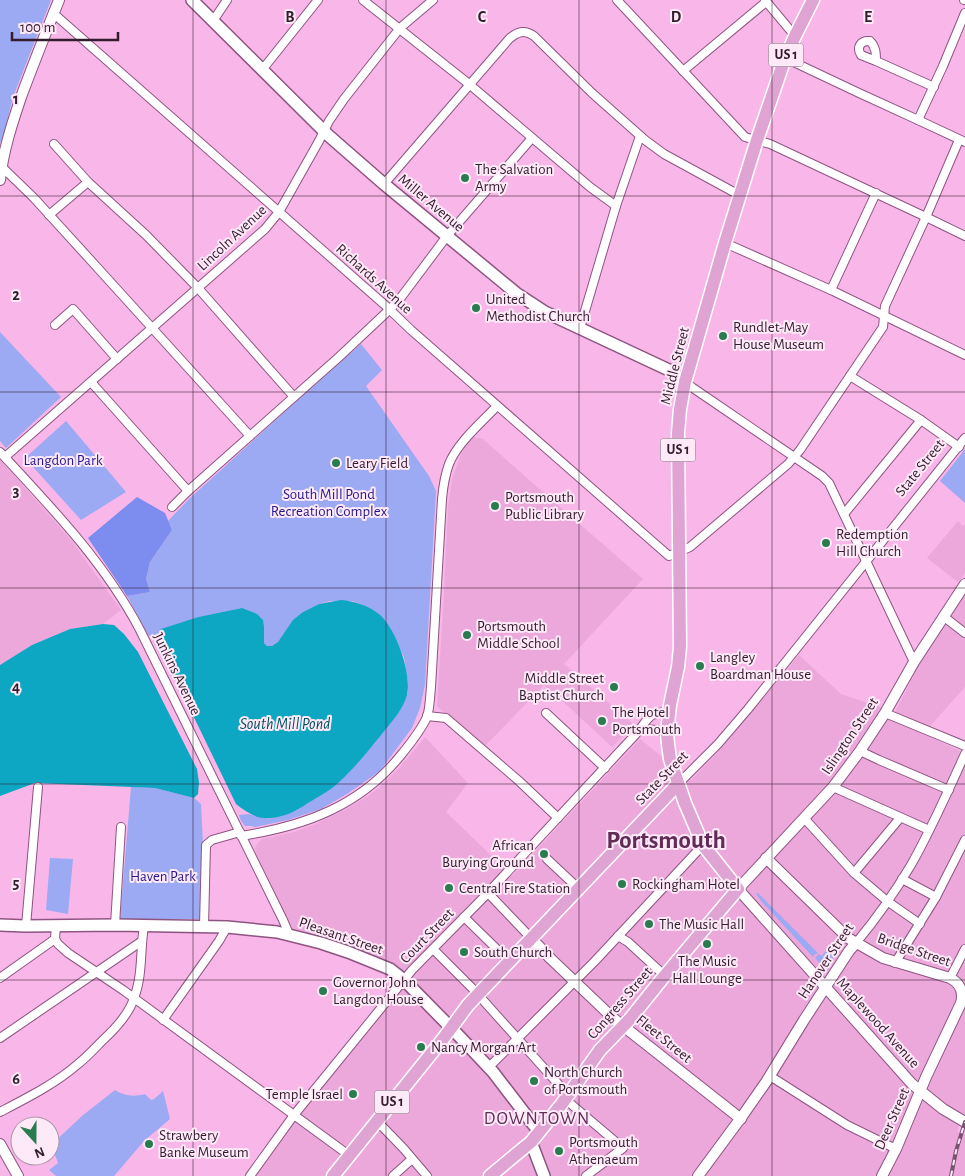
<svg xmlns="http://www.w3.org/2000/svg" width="965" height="1176" font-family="'Alegreya Sans',sans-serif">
<rect width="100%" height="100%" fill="#f8b7e8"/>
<g fill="#eca7db">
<path d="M472,437L483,439L536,486L643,579L564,664L634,725L612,747L569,707L544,685L486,745L482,746L437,706L444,594L448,507L452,479L462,452Z"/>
<path d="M0,459L71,540L121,610L103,624L70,629L32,645L0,665Z"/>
<path d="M958,521L963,526L965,524V573L958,582L927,558Z"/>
<path d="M965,593V687L923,734L965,753V1115H963L957,1131L965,1134V1176H256L322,1086L413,976L372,955L301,930L293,929L256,853L255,848L257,844L262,839L294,832L316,824L346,809L368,796L380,787L401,766L425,737L468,783L446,812L512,876L640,739L691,780L717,753L799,655L841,694L895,712L919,665L953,610Z"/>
</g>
<g fill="#9ca9f3">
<path d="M0,0H51L13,97L3,137L0,143Z"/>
<path d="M0,332L61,397L6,448L0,441Z"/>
<path d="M361,344L382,370L366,386L429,476L436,491L425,685L420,708L412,728L380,771L347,794L321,809L288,820L255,827L252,826H245L241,821L239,815L249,814L268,819L315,799L331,789L345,775L375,743L408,693V682L404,657L390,628L379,614L353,601H330L319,604L303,612L278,642L272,646H267L264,643L242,608L198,617L162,629L156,639L148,635L127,596L150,592L146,579L150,562L172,530L168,521L189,499L291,406Z"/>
<path d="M66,421L126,492L81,520L25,458Z"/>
<path d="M965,449V503L940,481Z"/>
<path d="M131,787L155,788L194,798L201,804L203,844L201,919H120Z"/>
<path d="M50,858L73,859L68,914L46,910Z"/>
<path d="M758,893L818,953L814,955L813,957L762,902L756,894Z"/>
<path d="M825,952H828L834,956L827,967L825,968L815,958L819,954L821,956Z"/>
<path d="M115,1090C124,1096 134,1097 145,1094L151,1100L154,1099L163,1091L170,1119L144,1141L114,1176H56L49,1170L58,1163L53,1149L50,1148V1146L82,1116Z"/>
</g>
<path fill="#7d8cef" d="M137,497L165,513L172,530L150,562L146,579L150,592L127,596L88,538Z"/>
<g fill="#0da7c4">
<path d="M341,600C354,601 369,606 379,614C396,628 412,674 407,695C403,709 394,719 385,730C369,750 351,773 331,789C324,794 316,798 308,803C296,811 285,817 270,818C257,820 245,811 236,804L156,639L161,629L198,617L242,608L257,614L263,620L264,627V643L267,646H272L278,642L293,620L303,612L319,604Z"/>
<path d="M103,624L114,625L124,634L138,652L197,769L199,782L198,794L194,798L155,788L35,783L0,796V665L32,645L70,629Z"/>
</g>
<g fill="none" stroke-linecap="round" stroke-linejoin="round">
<g stroke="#8e5481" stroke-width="10">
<g id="minor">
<path d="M363,0L469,84L590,187L616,206"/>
<path d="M617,0L745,137L770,144L926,217L965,236"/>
<path d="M765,0L795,36"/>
<path d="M964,0H965"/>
<path d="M53,13L386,306L411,330L669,556L690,547L788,464L800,450L883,327L885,306L926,217L959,140"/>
<path d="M213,21L227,0"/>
<path d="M785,58L859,93L918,120L965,142"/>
<path d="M876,61L861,55C856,47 861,40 870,41C876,47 876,54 876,61L934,87"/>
<path d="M262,70L318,0"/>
<path d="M683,71L766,2"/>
<path d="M918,120L943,66L965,13"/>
<path d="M54,144L88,182"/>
<path d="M0,165L34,198L95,265L250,436"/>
<path d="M384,184L509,39C517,32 524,29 534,36L592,93L645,140L664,154L741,196"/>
<path d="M49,215L88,182L146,235L198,288L294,397"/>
<path d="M725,243L831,290L965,355"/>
<path d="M831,290L876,193"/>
<path d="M55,325L73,309L117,359"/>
<path d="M580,328L616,206L640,136"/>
<path d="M850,376L921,420L959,447"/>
<path d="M91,382L188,491"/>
<path d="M685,382L693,388L822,476L829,483L914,662"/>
<path d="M0,452C51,507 105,563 140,630L283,920L289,934"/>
<path d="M5,457L265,229L279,212L319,141L329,121L344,99L400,28L433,0"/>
<path d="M172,507L188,491L339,357L389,310L399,300L447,236L532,138"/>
<path d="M844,514L921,420"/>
<path d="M943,616L965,633"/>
<path d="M546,713L605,768"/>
<path d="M885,713L965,746"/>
<path d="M427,716L446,718L519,781L558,818"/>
<path d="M641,729L657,730L667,733"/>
<path d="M860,751L879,760L949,790"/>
<path d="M678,784L718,744L748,709L965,438"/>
<path d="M833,787L929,830"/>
<path d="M804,818L854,873L887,901L920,924"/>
<path d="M241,836C305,826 360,806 401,755C410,744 421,730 427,717C430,708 430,696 431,687L442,499C443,488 445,475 449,464C458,442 481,423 497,406"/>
<path d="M547,859L579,889"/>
<path d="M854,873L900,818"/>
<path d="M902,879L936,897"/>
<path d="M488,893L531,938"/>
<path d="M464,917L509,961"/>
<path d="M56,925L55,939L58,944L68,953L123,990L350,1156"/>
<path d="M115,925L121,827"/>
<path d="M26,926L38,787"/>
<path d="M204,926L206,845L212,840L240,832"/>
<path d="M618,936L628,942L665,976"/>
<path d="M856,943C876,919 895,892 911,865C931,830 948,791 965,754"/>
<path d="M433,949L473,989L568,1095"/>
<path d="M895,963L936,897L965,840"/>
<path d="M0,978L55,939"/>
<path d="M950,978L965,949"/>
<path d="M163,1020L219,941L227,927"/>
<path d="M0,1038L142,941"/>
<path d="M489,1067L595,961L703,845"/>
<path d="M770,1076L847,1125L896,1149"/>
<path d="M565,1099L623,1148L586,1176"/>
<path d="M0,1112C27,1098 55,1084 78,1064C87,1057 95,1048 103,1040C115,1029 129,1014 134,998C143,975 140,949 144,926"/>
<path d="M377,1121L404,1149L427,1176"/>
<path d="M250,1176L294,1115L412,970L484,897L636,734C649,719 647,712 669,712"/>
<path d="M393,1176L412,1159"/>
</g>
</g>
<g stroke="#8e5481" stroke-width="12">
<g id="tertiary">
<path d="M0,180C3,151 12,124 21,97C33,65 46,32 59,0"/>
<path d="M965,584L914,662L885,713L860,751L833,787L738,889L912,1084L943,1109L965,1122"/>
<path d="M766,858L848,938L883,958L950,978C960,983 964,992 961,1003L926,1077L896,1149L882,1176"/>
<path d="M531,938L551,959L613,1018L741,1119"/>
<path d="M0,1144L18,1176"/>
<path d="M698,1176L743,1115L766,1082L804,1020L849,951L856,943"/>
</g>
</g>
<g stroke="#8e5481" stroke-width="14">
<g id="secondary">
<path d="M192,0L329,136L384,184L516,293L545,312L671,371L685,382"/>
<path d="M0,925L26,926L115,925L227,927L277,932L321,943L348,952L390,969L404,980L460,1037L493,1072L539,1132"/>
<path d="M531,1142L544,1176"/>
</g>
</g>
<g stroke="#fff" stroke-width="15">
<g id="primary">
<path d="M333,1176L443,1039L468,1005L678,784"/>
<path d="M490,1176L531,1142L561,1105L600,1050L630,1019L662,979L738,889L703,845L685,803L670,759L668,744L667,733L670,705L678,667L680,647L678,433L680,409L685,382L725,243L757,140L783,64L795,36L813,0"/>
</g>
</g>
<use href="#minor" stroke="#fff" stroke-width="8"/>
<use href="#tertiary" stroke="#fff" stroke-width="10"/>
<use href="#secondary" stroke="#fff" stroke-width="11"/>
<use href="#primary" stroke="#dfa4d3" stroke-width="12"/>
<g stroke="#7a5370" stroke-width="4">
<path id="rail" d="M951,1176L956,1151L965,1122"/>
</g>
<use href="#rail" stroke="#fde9f8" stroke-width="2" stroke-dasharray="5.5" stroke-linecap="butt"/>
</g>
<path fill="none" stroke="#341c2e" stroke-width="1" stroke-opacity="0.55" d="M193,0V1176M386,0V1176M579,0V1176M772,0V1176M0,196H965M0,392H965M0,588H965M0,784H965M0,980H965"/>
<g fill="#297c4f" stroke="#fde9f8" stroke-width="2">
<circle cx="465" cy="178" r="5"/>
<circle cx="476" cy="308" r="5"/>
<circle cx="723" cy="336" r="5"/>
<circle cx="336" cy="463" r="5"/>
<circle cx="495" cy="506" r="5"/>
<circle cx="826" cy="543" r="5"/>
<circle cx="467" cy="635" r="5"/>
<circle cx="700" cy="666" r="5"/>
<circle cx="614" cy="687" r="5"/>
<circle cx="602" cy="721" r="5"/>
<circle cx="544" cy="854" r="5"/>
<circle cx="622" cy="884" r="5"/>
<circle cx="449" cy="888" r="5"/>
<circle cx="649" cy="924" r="5"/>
<circle cx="707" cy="944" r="5"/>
<circle cx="464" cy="952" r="5"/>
<circle cx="323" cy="991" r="5"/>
<circle cx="421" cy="1047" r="5"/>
<circle cx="534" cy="1081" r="5"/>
<circle cx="353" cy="1094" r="5"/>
<circle cx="149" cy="1144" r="5"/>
<circle cx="559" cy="1151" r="5"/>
</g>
<g text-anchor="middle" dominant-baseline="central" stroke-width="4" stroke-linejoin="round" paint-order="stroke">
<g fill="#fde9f8" stroke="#705a6b" stroke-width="1">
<rect x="768.5" y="43.5" width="35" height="23" rx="4"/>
<rect x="660.5" y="438.5" width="35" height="23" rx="4"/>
<rect x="374.5" y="1090.5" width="35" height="23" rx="4"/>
</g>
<g font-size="14" font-weight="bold" fill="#341c2e">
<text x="786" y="55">US 1</text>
<text x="678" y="450">US 1</text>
<text x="392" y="1102">US 1</text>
</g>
<g font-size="15" fill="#341c2e" stroke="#fde9f8" text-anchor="start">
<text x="475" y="169">The Salvation<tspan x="475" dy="17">Army</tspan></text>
<text x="486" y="299">United<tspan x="486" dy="17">Methodist Church</tspan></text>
<text x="733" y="327">Rundlet-May<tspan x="733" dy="17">House Museum</tspan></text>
<text x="346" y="463">Leary Field</text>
<text x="505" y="497">Portsmouth<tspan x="505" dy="17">Public Library</tspan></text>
<text x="836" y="534">Redemption<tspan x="836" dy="17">Hill Church</tspan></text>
<text x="477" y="626">Portsmouth<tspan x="477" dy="17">Middle School</tspan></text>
<text x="710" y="657">Langley<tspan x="710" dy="17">Boardman House</tspan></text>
<text x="604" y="678" text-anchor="end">Middle Street<tspan x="604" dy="17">Baptist Church</tspan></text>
<text x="612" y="712">The Hotel<tspan x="612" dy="17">Portsmouth</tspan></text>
<text x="534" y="845" text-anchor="end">African<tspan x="534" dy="17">Burying Ground</tspan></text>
<text x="632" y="884">Rockingham Hotel</text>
<text x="459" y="888">Central Fire Station</text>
<text x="659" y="924">The Music Hall</text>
<text x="474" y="952">South Church</text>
<text x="707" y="961" text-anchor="middle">The Music<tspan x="707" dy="17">Hall Lounge</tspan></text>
<text x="333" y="982">Governor John<tspan x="333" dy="17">Langdon House</tspan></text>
<text x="431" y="1047">Nancy Morgan Art</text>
<text x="544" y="1072">North Church<tspan x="544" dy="17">of Portsmouth</tspan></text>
<text x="343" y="1094" text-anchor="end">Temple Israel</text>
<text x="159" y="1135">Strawbery<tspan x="159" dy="17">Banke Museum</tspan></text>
<text x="569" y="1142">Portsmouth<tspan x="569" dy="17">Athenaeum</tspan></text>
</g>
<g font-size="15" fill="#341c2e" stroke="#fde9f8">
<text transform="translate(431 203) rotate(40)">Miller Avenue</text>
<text transform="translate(232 238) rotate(-43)">Lincoln Avenue</text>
<text transform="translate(374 279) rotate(42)">Richards Avenue</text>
<text transform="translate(675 366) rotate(-76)">Middle Street</text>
<text transform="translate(920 468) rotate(-51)">State Street</text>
<text transform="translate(177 674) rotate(64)">Junkins Avenue</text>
<text transform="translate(850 736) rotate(-56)">Islington Street</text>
<text transform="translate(662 778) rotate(-46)">State Street</text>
<text transform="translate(341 936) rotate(19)">Pleasant Street</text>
<text transform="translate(427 936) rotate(-46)">Court Street</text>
<text transform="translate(914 950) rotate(19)">Bridge Street</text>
<text transform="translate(826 961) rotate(-56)">Hanover Street</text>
<text transform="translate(620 1003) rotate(-49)">Congress Street</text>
<text transform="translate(878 1023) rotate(48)">Maplewood Avenue</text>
<text transform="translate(664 1039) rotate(39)">Fleet Street</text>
<text transform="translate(892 1119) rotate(-66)">Deer Street</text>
</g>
<g font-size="15" fill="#26198d" stroke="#fde9f8">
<text x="63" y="460">Langdon Park</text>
<text x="329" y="494">South Mill Pond<tspan x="329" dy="17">Recreation Complex</tspan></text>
<text x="163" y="876">Haven Park</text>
</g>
<g font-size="16" font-style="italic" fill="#004f5e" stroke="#fde9f8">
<text x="285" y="724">South Mill Pond</text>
</g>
<g font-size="18" letter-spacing="1" fill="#612c56" stroke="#fde9f8">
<text x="537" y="1119">DOWNTOWN</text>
</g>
<g font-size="25" font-weight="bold" fill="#612c56" stroke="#fde9f8">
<text x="666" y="840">Portsmouth</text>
</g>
</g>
<g font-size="16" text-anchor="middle" font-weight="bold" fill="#341c2e" stroke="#fde9f8" stroke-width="4" stroke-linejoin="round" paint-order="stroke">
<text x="290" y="22">B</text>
<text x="482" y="22">C</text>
<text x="676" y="22">D</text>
<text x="868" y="22">E</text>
<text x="16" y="104">1</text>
<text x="16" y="300">2</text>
<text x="16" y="496">3</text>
<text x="16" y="692">4</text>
<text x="16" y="888">5</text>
<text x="16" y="1084">6</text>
</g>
<g transform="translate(35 1141) rotate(159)"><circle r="24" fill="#fde9f8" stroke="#ad97a7"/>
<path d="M0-4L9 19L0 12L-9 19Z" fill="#297c4f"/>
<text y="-8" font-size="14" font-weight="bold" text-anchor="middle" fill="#341c2e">N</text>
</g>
<path d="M12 32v8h106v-8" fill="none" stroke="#341c2e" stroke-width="2.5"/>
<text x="20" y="32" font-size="15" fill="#341c2e" stroke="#fde9f8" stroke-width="4" paint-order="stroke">100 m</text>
</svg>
